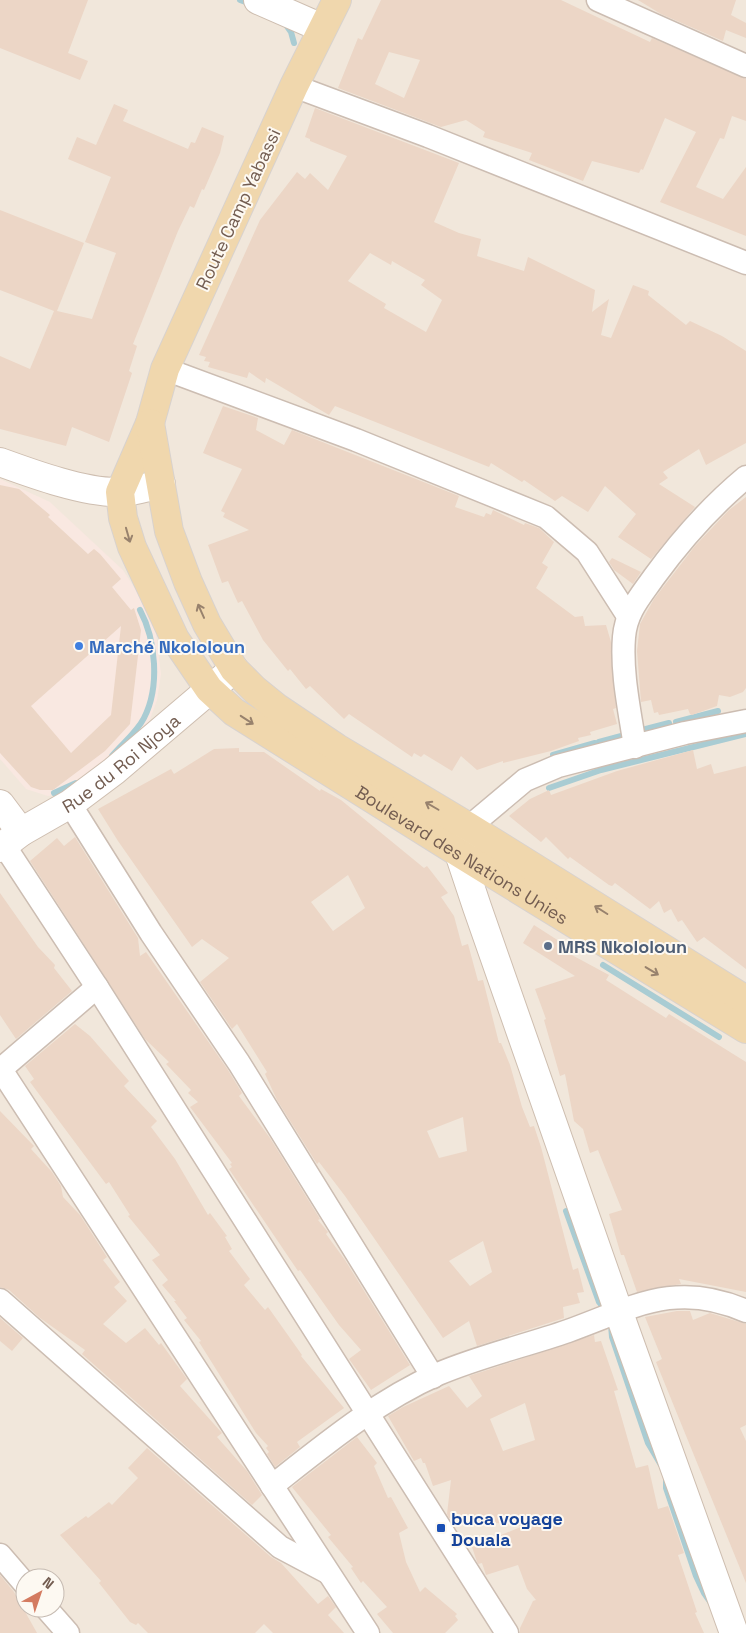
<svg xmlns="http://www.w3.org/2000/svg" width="746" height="1633" font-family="'Space Grotesk',sans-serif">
<rect width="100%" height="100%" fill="#faf5eb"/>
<path fill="#f1e7db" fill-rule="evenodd" d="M0,0H746V1633H0ZM25,1578H55V1608H25Z"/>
<path fill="#f9e8e1" d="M0,479L50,502L123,570L154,618L161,674L157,700L149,722L116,758L67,793L48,796L26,789L0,759Z"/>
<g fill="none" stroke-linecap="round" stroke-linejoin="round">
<g stroke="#a9ccd3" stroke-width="6">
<path d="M240,0L251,4"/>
<path d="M284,22L291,32L294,43"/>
<path d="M676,722L718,711"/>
<path d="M642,730L669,723"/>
<path d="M599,742L625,735"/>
<path d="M553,755L595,743"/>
<path d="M112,756C122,744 137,732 144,718C160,687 156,640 140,610"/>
<path d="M549,788L601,770L746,734"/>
<path d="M54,793L76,783"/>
<path d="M603,965L719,1037"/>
<path d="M566,1211L599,1302L606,1311"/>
<path d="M611,1325L612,1337L648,1443L661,1465"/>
<path d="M666,1477V1488L696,1576L704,1593L711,1603"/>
</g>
</g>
<g fill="#ecd6c6" fill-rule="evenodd">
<path d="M0,0H88L68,53L88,61L80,80L0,48Z"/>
<path d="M381,0H561L650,42L652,38L746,79V121L732,116L724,139L720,138L696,187L723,199L746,167V236L660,202L696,132L665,118L643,170L641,169L639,173L592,161L583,181L529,160L532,153L483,137L485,132L466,120L441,127L338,88L358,38L362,40ZM389,52L420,60L404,98L375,84Z"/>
<path d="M638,0H736L731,15L746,23V38L726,30L723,41L661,14Z"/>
<path d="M114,104L128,110L123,121L188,149L191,142L195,143L202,127L224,136L220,153L204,190L202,189L194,208L190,206L178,231L133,344L137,346L129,371L132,373L109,442L72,427L66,446L0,429V356L30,369L54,311L0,290V210L84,243L57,311L92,319L116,253L85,242L111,177L68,159L77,137L96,145Z"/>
<path d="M315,108L459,163L434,222L459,233L481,239L477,256L524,271L528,257L595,290L592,312L609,299L601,335L611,338L633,285L649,291L648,295L686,325L690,321L722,336L746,351V443L706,465L699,449L663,472L668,478L659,484L695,507L651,559L618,537L636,514L605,486L588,512L562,496L555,501L524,480L522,482L491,463L489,467L335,406L329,415L266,378L265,383L249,372L247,378L208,367L210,362L204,361L206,357L199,355L260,220L297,172L305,179L310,173L328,190L347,156L310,141V139L305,137ZM370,253L391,265L392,261L425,280L421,285L442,300L426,332L384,308L386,304L348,281Z"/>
<path d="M223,406L258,418L256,430L284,445L292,430L459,496L455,507L484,517L486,513L491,515L493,510L524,525L525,523L539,528L554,542L542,563L548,567L536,588L575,617L583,616L585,626L606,625L611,642L616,708L613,709L617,724L590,732L591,735L578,738L579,741L551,751L503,763V761L477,770L461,756L452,771L424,754L421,757L414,753L412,757L349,714L344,719L310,686L306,689L290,669L288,671L263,640L242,601L238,603L228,581L222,583L208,545L249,530L223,517L225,513L221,511L242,469L203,453Z"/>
<path d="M0,485L19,489L50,515L48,517L88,554L94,549L100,554L121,579L112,587L131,610L134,608L141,630L130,724L105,751L53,790H40L31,787L0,753ZM121,626L111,715L71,753L31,706Z"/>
<path d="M746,497V688L743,692L730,697L719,695L717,706L692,715L690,714L688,709L659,715L658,712L654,713L651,700L641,702L637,651L640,624L654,599L695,546L729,510Z"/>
<path d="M612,558L641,572L633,584L614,570L609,562Z"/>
<path d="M239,748V752H264L320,791L321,789L341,800L424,868L427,866L448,893L441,897L454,916L462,946L468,944L478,981L483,980L499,1043H501L510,1065L522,1107L530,1127L534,1126L541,1147L573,1270L578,1268L584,1292L577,1293L580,1303L563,1307L564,1318L477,1346L469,1321L443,1338L345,1196L319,1162L317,1164L277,1100L265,1074L267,1072L237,1024L232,1029L200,982L229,958L202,939L192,947L118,841L98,809L171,769L174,774L214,749ZM348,875L365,908L333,931L311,902ZM463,1117L467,1151L439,1158L427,1131ZM483,1241L492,1272L470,1286L449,1261Z"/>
<path d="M693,750L697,769L711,764L714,774L746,766V969L704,937L697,942L682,920L678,922L671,909L664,913L659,901L650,909L615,883L612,886L609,885L570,857L568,859L546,837L541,842L509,816L530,799L549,790L551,795L617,771Z"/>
<path d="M75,837L138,938L140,956L146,952L228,1070L242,1093L239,1096L270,1138L320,1219L318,1220L328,1232L326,1234L345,1260L410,1365L371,1390L349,1359L361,1350L339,1325L300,1270L298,1271L229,1169L232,1167L230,1164L232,1163L190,1107L198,1102L188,1093L191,1090L166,1064L169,1062L145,1039L30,861L57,838L64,846Z"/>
<path d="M0,893L38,947L55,965L54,968L72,991L16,1039L0,1015Z"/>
<path d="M534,925L573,950L570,954L609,975L606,980L666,1018L669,1014L746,1062V1292L679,1279L681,1284L637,1292L624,1255H621L609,1214L622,1210L598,1150L590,1153L583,1129L574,1121L565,1074L560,1076L544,1020L546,1019L535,989L575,976L523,943Z"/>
<path d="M75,1024L90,1036L129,1081L124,1086L157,1121L151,1127L175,1159L208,1215L210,1213L227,1236L225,1237L232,1249L229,1251L250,1279L244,1285L265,1310L268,1307L302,1355L301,1356L344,1408L297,1442L300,1447L275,1467L267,1454L269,1452L266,1448L268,1446L256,1433L199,1342L201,1341L184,1320L187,1318L174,1301H176L162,1285L168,1280L152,1260L160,1255L128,1216L130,1215L109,1182L106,1184L30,1082L34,1079L25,1066Z"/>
<path d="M0,1111L34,1146L31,1149L52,1172L61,1186L63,1197L80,1215L107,1257L103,1260L120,1282L114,1287L127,1301L103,1324L126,1343L145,1328L159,1345L161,1343L187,1379L180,1386L222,1433L217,1437L247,1471L262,1495L252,1505L82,1354L85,1350L40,1318L9,1290L0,1287Z"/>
<path d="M677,1311H690L693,1320L710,1313L746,1324V1425L740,1428L746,1441V1583L656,1362L662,1359L645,1317Z"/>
<path d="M0,1318L23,1338L12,1351L0,1341Z"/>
<path d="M594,1335L595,1342L601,1341L618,1390L614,1391L636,1468L648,1465L658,1509L668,1506L684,1553L678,1555L697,1612L695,1613L704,1633H520V1628L533,1601L536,1600L527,1589L518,1565L486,1575L482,1563L478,1564L476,1559L472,1547L523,1526L449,1518L447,1514L451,1480L433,1486L425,1463H423L421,1458L414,1461L388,1416L403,1407L449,1386L467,1408L482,1396L469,1376ZM525,1403L535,1440L503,1451L490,1419Z"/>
<path d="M357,1437L377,1463L374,1466L388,1498L391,1497L408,1528L399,1533L406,1562L420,1592L425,1587L457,1614L455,1616L458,1620L445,1633H393L377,1614L387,1607L363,1581L361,1583L351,1568L353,1567L328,1537L331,1535L292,1487Z"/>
<path d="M147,1448L271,1557L281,1563L318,1604L328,1596L336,1607L328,1615L344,1633H273L264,1624L255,1633H148L138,1623L136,1625L130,1622L99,1583L101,1581L60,1535L86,1516L88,1518L109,1502L112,1505L138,1478L128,1468Z"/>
<path d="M0,1575L14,1592L37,1633H0Z"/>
</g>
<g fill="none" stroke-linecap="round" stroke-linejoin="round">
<g stroke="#ccbdb2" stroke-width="25">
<g id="street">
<path d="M598,0L746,66"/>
<path d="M294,86L428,136L746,263"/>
<path d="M165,369L356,440L546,517L587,552L628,616"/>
<path d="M635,747C630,712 621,673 624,637C626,612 640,597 654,577C681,540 710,507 746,477"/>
<path d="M70,804L151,933L239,1063L433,1377"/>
<path d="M469,827L525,780L558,766L685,733L746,721"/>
<path d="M4,845L97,987L507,1633"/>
<path d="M0,1068L368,1633"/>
<path d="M0,1070L97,987"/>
<path d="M0,1300L280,1547L327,1572"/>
<path d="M272,1486C324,1445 377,1401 438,1374C480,1356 525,1346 568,1331C634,1307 676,1280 746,1311"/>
<path d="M0,1555L25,1584"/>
<path d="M46,1608L68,1633"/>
</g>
</g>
<g stroke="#cebeb0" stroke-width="30">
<g id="secondary">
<path d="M258,0L322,28"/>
<path d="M0,462C33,474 85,493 119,492C133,492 147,487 161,484"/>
<path d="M0,804L21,832"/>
<path d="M465,838L459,853L477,907L618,1310L734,1633"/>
<path id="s1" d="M0,848L21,832L70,804L114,771L234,669"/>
</g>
</g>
<g stroke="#d8d2ce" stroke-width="30">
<g id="primary">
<path id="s2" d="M337,0L294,86L165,369L150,423L120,492L123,518L132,547L175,639L209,689L234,712L459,853L746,1029"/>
<path d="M150,423L169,531L188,582L207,624L234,669L255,690L276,707L337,748L469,827L746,1000"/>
</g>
</g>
<use href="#street" stroke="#fff" stroke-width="22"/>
<use href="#secondary" stroke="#fff" stroke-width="28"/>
<use href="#primary" stroke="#f0d7ad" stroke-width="28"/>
</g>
<defs><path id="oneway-shaft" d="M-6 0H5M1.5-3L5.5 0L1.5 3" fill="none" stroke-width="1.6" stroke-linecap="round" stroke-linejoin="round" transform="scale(1.25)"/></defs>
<g stroke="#98826d">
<use href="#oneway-shaft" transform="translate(128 535) rotate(74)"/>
<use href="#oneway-shaft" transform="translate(201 611) rotate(-114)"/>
<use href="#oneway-shaft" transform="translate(247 720) rotate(33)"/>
<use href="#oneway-shaft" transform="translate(432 806) rotate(-150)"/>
<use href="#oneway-shaft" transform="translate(601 910) rotate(-148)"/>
<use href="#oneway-shaft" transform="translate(652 971) rotate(31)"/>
</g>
<circle fill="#3f7fe0" stroke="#fdf9f2" stroke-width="2" cx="79" cy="646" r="5"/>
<circle fill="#5c6f8a" stroke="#fdf9f2" stroke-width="2" cx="548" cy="946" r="5"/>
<rect fill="#1a4fb4" stroke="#fdf9f2" stroke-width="2" x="436" y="1523" width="10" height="10" rx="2.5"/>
<g text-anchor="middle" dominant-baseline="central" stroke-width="4" stroke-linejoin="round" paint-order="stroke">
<g font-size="18" fill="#735d51" stroke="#fdf9f2">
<text transform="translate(238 209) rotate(-65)">Route Camp Yabassi</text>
<text stroke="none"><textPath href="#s1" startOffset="148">Rue du Roi Njoya</textPath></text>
<text stroke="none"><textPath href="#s2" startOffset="1060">Boulevard des Nations Unies</textPath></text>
</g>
<g font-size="18" font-weight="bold" fill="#366cbe" stroke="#fdf9f2" text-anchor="start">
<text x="89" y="646">Marché Nkololoun</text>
</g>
<g font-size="18" font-weight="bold" fill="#4e5e75" stroke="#fdf9f2" text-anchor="start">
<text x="558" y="946">MRS Nkololoun</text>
</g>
<g font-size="18" font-weight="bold" fill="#164399" stroke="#fdf9f2" text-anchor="start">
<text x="451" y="1518">buca voyage<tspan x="451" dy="21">Douala</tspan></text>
</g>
</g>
<g transform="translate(40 1593) rotate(40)"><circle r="24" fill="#fdf9f2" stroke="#c6bbb2"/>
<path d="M0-4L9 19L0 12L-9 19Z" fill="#d47b60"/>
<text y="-8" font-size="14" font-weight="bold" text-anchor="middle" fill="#735d51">N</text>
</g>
</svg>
